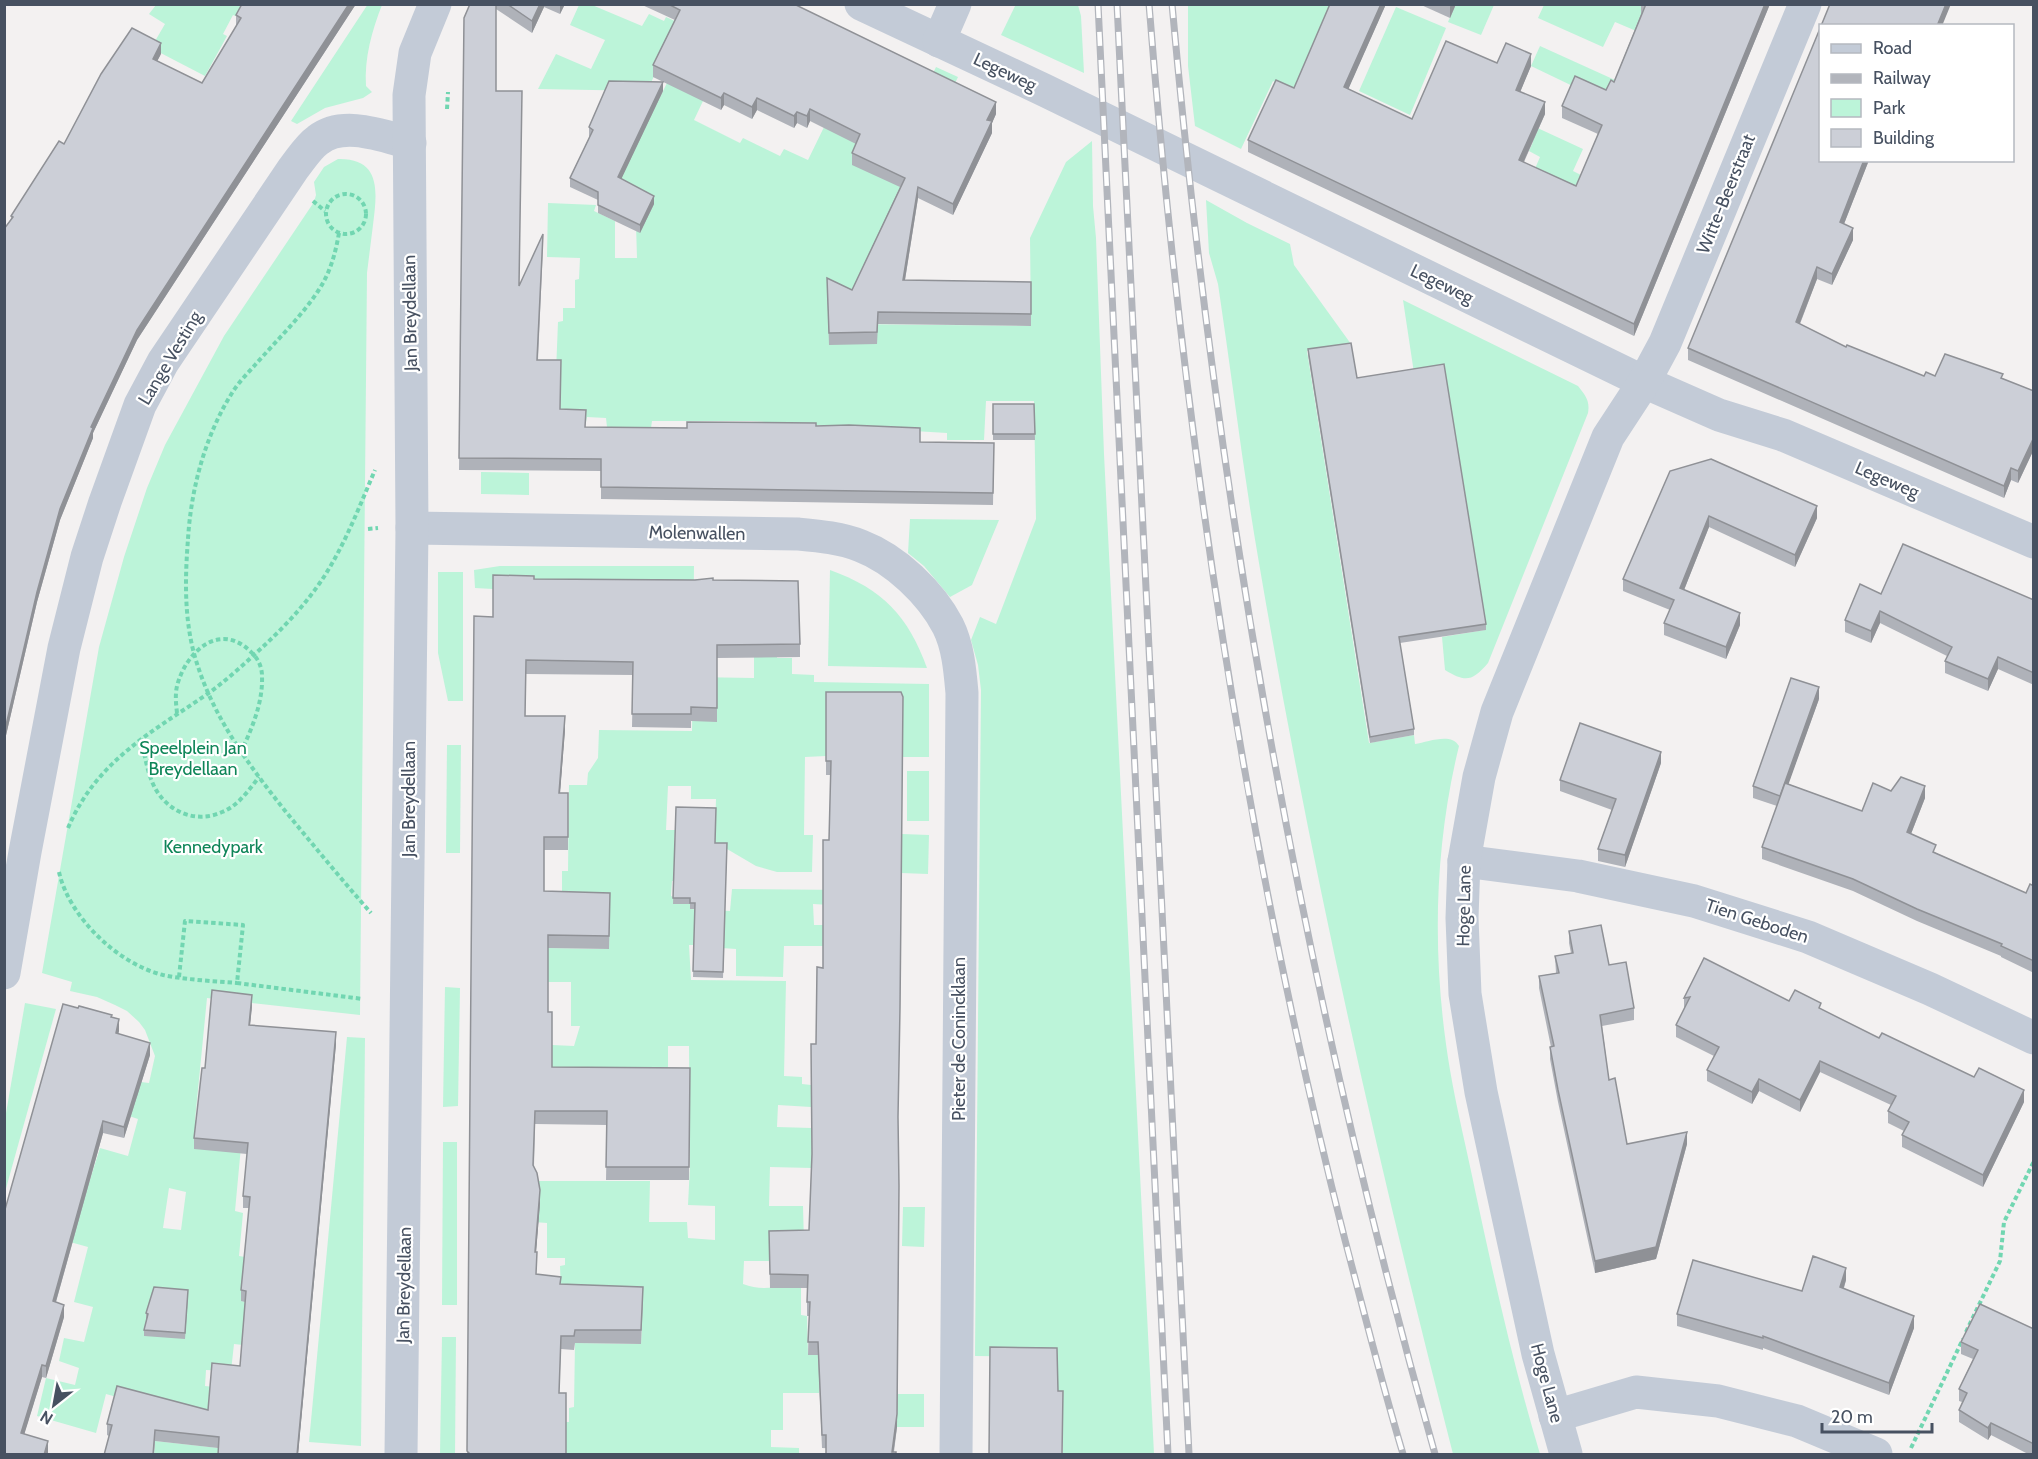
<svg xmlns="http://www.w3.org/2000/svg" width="2038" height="1459" font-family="Cabin,sans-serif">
<rect width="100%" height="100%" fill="#f3f1f1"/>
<g fill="#bcf4d9" fill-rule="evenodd">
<path d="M368,4L382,5C372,30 364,59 366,86L372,92L363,98L325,108L297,124L291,121Z"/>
<path d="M1016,4L1078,5L1081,16L1084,73L1001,35Z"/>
<path d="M156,5H247L240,18L233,15L223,34L227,36L205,76L151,48L165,24L149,14Z"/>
<path d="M579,5H592L642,26L649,14L664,21L666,17L679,23L647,91L538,89L556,54L591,69L605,40L570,25Z"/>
<path d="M1188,5H1335L1304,97L1273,81L1241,149L1195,126L1188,66Z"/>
<path d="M1455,5H1494L1481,35L1448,22Z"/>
<path d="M1544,5H1681L1679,49L1615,22L1603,47L1538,18Z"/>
<path d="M1396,7L1446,28L1410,115L1359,91Z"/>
<path d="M1540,46L1615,80L1606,102L1531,66Z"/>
<path d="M936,67L958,77L841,324L1031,326L1030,238L1066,162L1092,141L1093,206L1096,238L1104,454L1154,1454H1063V1400H1056L1057,1357L975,1356L981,690L978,665L971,640L980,617L996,624L1036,519L1034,401H986L984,440H947V433L751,421H652L651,428L607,427L606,418L587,417L586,422L549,421L556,372L558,322L563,321V308H575V280L579,279L580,258L547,257L548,203L596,205L594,211L615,221V258H637L636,224L604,180L651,115L667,83L712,82L694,120L740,143L743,138L780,156L784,149L808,160L825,125L931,77Z"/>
<path d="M1514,117L1583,149L1573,171L1581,175L1572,195L1534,171L1540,157L1529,151L1533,142L1508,130Z"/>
<path d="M338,159C382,158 377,193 373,225C371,241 369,257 367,273L360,1015L207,998L195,1120L243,1125L235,1211L243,1213L239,1256L245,1257L241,1301L247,1302L243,1345L234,1344L231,1371L206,1370L205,1386L223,1388L219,1426L106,1394L96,1433L37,1416L46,1378L75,1385L79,1368L59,1361L64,1338L84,1342L93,1307L74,1302L88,1247L70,1242L100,1148L128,1156L138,1119L129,1116L135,1096L141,1082L149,1083L155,1056L145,1030L139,1022L127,1011L115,1005L97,997L70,991L72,982L42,973L99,647L124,557L147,488L165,445L224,336L314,202L316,195L314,182L324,167ZM169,1188L186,1192L181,1230L163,1228Z"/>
<path d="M1206,200L1247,223L1290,244L1294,265L1351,344L1307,351L1369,743L1414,735L1415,744C1428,742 1451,732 1459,746C1433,852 1432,964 1450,1070C1457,1111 1467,1150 1475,1190C1494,1279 1514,1368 1540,1454H1453C1377,1160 1310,863 1259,563C1243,471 1232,377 1218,284L1209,253Z"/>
<path d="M1403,300L1578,386C1586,396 1590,401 1588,413L1488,663C1472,682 1465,682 1445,670L1442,637L1485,630L1414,373Z"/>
<path d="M481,472L529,473V495L481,494Z"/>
<path d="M910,519L999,520L972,585L950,597L924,566L908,553Z"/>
<path d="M500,566H694L693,641L493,589L475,588L474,570Z"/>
<path d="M830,570C883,589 908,616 927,668L828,666Z"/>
<path d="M438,572H463V701H448L438,653Z"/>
<path d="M754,651H777V658H792V674L814,675V682L929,684V757H902L826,705V756L805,757L804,835H813L812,872H777L756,866L727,849L692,848L715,829L716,799H691V786H668L666,830H675L674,847L682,848L691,882L672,881L671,896L690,904V909L730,911L732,889L848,890V906L813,904L814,925H823L824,946H784L783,977L736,976V949L722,948V945H689L691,980L786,981L784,1076L802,1077V1084L811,1085V1107L778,1105L777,1127L812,1128V1168L770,1167L769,1206H803L804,1243L769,1261H744L743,1284C763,1292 782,1286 801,1282V1315L807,1316L808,1355H820L819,1393H783V1430H771V1447L799,1448V1454H549L550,1422H569V1408L574,1407L575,1343L641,1344L642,1323L561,1290L560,1266L565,1265V1258H547V1223L534,1222L540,1203L533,1181H650L649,1222H687L688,1238L715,1240V1206L688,1205L690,1166L689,1046H668V1071L552,1070V1045L574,1046L580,1026H571V982H538L545,948L609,949L610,897H562V871H568L569,785H587L588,773L598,758L599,730L692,731L693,677L754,678Z"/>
<path d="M447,745H461L460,853H446Z"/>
<rect x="907" y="771" width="22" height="50"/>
<path d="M902,834L929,835L928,874L901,873Z"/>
<path d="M445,987L460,988L458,1106L443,1107Z"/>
<path d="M25,1003L56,1009L5,1192V1119Z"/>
<path d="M347,1037L365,1038L361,1446L309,1442Z"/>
<path d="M443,1142H457V1305H442Z"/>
<path d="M903,1207H925L924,1247L902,1246Z"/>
<path d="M442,1337H456L455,1454H440Z"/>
<rect x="897" y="1394" width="27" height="33"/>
<path d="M155,1441L219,1448V1454H154Z"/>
</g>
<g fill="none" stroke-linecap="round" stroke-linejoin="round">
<g stroke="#71d6b1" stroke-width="4" stroke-dasharray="4.5 3" stroke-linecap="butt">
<path d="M447,109L448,92"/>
<circle cx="346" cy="214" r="20"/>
<path d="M313,201L325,211"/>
<path d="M339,233C336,250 332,266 324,281C310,308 276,341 255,365C247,374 238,383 232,393C205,436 191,489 188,539C185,578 184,619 195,657C212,716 248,764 286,812C314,846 342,880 371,913"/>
<path d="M368,529L378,528"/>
<path d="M177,713C176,704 175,695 177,686C186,651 220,621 251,652C258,658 262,667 262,676C263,703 252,728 241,752"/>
<path d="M141,739C145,755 147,773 155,788C168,812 196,824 222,812C238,806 249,790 259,777"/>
<path d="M68,828C96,762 150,733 206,695C223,683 240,668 255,654C275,636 295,616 311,595C340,558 357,512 375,470"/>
<path d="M59,872C69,917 118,964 163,975C187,980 213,981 237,983"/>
<path d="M179,977L185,921L243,925L237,983L363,999"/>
<path d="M1966,1332L2000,1261L2004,1222L2034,1161"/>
<path d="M1911,1448L1963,1339"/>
</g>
<g stroke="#c3cbd7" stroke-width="33">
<path d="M861,4L1044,90L1644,382L1719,415L1783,435L2034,542"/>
<path d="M939,41L955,4"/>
<path d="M412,528L798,534C819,536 841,538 861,546C895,559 931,593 948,626C958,646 960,670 962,693L956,1454"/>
<path d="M1464,861L1578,876L1694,901L1808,937L1930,989L2034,1038"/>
<path d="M4,973L25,852L64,648L87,557L105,502L140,405L163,362L293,169C301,159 308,147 318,140C343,120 383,136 410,143"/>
<path d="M1555,1416L1636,1392L1718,1401L1797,1421L1876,1454"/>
<path d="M401,1454L412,528L409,95L415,53L435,4"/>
<path d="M1566,1454L1538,1354L1481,1092L1465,994L1462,918L1464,861L1479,777L1497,712L1608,437L1644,382L1665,343L1805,4"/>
</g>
<g stroke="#b2b5bc" stroke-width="7">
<g id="rail">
<path d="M1098,4L1168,1454"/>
<path d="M1117,4L1189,1454"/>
<path d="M1149,4C1182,421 1242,835 1345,1240C1364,1312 1382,1384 1403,1454"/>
<path d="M1172,4C1216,494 1301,981 1435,1454"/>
</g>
</g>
<use href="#rail" stroke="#fff" stroke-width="4.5" stroke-dasharray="14" stroke-linecap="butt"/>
</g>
<g fill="#afb2b9">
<path d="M356,4L137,340L93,433V438L60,520L37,602L4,744V229L11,219V216L64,144L161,54L157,61L202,83L236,26V15Z"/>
<path d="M470,4H565L560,14L544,7L532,33L496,9V91L519,285L543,246L538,360L560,409L586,427L687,428L816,426L920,442L994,443L993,505L601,499V471L459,470L464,18Z"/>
<path d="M640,4H794L996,114L992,123V133L953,215L918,198L905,280L1031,282V326L878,324L877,344L829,345L827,278L852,290L900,187L852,165V153L856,144L810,121L807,128L797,123L794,128L757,110L752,119L724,105L721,110L653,77V65L675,20Z"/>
<path d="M1330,4H1386L1348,89L1412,119L1497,63L1531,66L1520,92L1545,114L1524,162L1576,186L1598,134L1562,118V106L1606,90L1614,82L1641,14V4H1770L1634,336L1248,152V140L1294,88Z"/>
<path d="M1419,4H1456L1450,18Z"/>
<path d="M663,91L621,179L654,204L640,233L598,213V200L570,187V178L590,136H589V127Z"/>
<path d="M1821,160H1869L1844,224L1853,240L1832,285L1817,279L1800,324L1846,347L1924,376L2003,379L2034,391V449L2018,483L2011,480L2004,498L1688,360V348Z"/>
<path d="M1308,349L1357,378L1486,624V630L1400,643L1414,729V735L1370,743L1308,355Z"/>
<path d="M993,404H1034L1035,440H993Z"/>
<path d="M1711,459L1817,518L1795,567L1709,527L1684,590L1740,625L1726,659L1664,635V623L1670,610L1623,591V579Z"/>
<path d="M534,579L713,580L800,644V657L717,658V722L691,721V728L632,727L633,675L526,674L525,716L565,730L560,793H568V850H544V891L610,906L609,949L548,948V1012L552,1067L690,1068L689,1180H606L607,1125L535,1124L534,1166L540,1203L536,1252V1274L561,1284L643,1300L641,1344L575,1343L574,1350L561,1349L559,1393L566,1455H467L474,616L493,617Z"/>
<path d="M1881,594L2034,600V685L1998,669L1988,691L1945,673V661L1947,656L1880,623L1871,643L1845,632V620Z"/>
<path d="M826,692L898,1125L899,1199L897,1427L894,1452L822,1448L818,1355H808L809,1316H807V1288H770L769,1231L809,1230L816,1044L823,968L829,840L831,775H826Z"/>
<path d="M1819,699L1788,784L1862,811L1891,791L1925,798L1911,834L1936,853L2026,893L2034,886V973L2001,957V956L1917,921L1853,891L1762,859V847L1777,806L1753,798V786Z"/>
<path d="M1661,763L1625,867L1598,861V849L1612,810L1560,791V780Z"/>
<path d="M676,807L715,843H727L723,978L693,977L695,909H690V904H673Z"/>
<path d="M1569,931L1609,965L1634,1008V1020L1602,1026L1609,1080L1627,1144H1687L1656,1259L1595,1273L1558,1102L1550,1059V1047H1551L1539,988V976L1556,973L1555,956L1571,953L1569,943Z"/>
<path d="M1704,958L1789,1001L1821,1009L1879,1038L2024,1102L1983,1187L1902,1147V1135L1904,1131L1888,1123V1111L1891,1105L1820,1072L1800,1112L1759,1091L1752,1104L1707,1081V1070L1714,1056L1676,1037V1025L1684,1010V998Z"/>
<path d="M252,1006L250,1025L336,1044L298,1455H218V1448L155,1441L154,1455H104L109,1436L107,1435V1424L208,1410L240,1366L245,1302L241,1301V1290L249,1208H243V1196L247,1154L194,1149V1138L205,1068Z"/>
<path d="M112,1017L119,1031L118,1033L150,1055L124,1138L103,1133L56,1302L64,1317L46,1378L42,1377L24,1434L48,1453L4,1455Z"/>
<path d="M1846,1280L1844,1288L1914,1328L1889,1395L1763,1348V1350L1677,1326V1314L1802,1291Z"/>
<path d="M188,1296L185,1339L144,1336V1330L147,1319H146V1313Z"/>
<path d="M2034,1329V1455H2030L1991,1435L1988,1440L1959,1422V1410L1962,1402L1959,1401V1389L1973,1359L1961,1354V1342Z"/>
</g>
<g fill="#8f9196">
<path d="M349,4H356L137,340L93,433V438L60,520L37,602L4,744V734L37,592L60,509L91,427L137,330Z"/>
<path d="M540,4H544V7L532,33V21Z"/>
<path d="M560,4H565L560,14Z"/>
<path d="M1381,4H1386L1344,99V87Z"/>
<path d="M1451,4H1456L1450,18V7Z"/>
<path d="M1765,4H1770L1634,336V324Z"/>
<path d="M1946,4H1951L1942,26H1937Z"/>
<path d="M161,43V54L153,69V59Z"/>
<path d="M1531,54V66L1516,102V90Z"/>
<path d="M663,82V91L618,186V177Z"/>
<path d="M724,93V105L721,110V98Z"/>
<path d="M757,98V110L752,119V107Z"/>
<path d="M996,102V114L992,123V133L953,215V204L987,120Z"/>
<path d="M1545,102V114L1519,172V160Z"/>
<path d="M810,109V121L807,128V116Z"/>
<path d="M797,112V123L794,128V116Z"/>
<path d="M1864,160H1869L1840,234V222Z"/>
<path d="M918,187V198L903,292V280Z"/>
<path d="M654,196V204L640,233V225Z"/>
<path d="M1853,228V240L1832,285V274Z"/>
<path d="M1817,267V279L1796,333V322Z"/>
<path d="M2034,437V449L2018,483V471Z"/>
<path d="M2011,468V480L2004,498V486Z"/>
<path d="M1817,506V518L1795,567V555Z"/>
<path d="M1709,516V527L1680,600V588Z"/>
<path d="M1880,611V623L1871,643V631Z"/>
<path d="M1740,613V625L1726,659V647Z"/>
<path d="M1998,657V669L1988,691V679Z"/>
<path d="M1819,687V699L1780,808V796Z"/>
<path d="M565,716V730L559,806V793Z"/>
<path d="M1661,752V763L1625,867V855Z"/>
<path d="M1925,786V798L1907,844V832Z"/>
<path d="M252,995V1006L249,1036V1025Z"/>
<path d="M119,1019V1031L116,1044V1033Z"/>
<path d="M336,1032V1044L298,1455H297Z"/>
<path d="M150,1043V1055L124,1138V1127Z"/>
<path d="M1820,1061V1072L1800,1112V1100Z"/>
<path d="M1759,1079V1091L1752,1104V1092Z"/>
<path d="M2024,1090V1102L1983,1187V1175Z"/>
<path d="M103,1121V1133L53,1312V1301Z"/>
<path d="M1687,1132V1144L1656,1259L1595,1273V1261Z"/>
<path d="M899,1186L897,1427L893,1455H892Z"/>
<path d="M540,1190V1203L535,1266V1252Z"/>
<path d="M1846,1268V1280L1840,1299V1287Z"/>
<path d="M64,1305V1317L46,1378V1366Z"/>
<path d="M1914,1316V1328L1889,1395V1383Z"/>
<path d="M42,1365V1377L21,1445V1433Z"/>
<path d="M1991,1423V1435L1988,1440V1428Z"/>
<path d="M48,1441V1455H44Z"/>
</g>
<g fill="#cccfd7" stroke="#8f9196" stroke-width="1.5">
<path d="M242,4H349L137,330L91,427L93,428L60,509L37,592L4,734V229L13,217L11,216L59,141L64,144L101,74L132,28L161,43L153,59L202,83L241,18L236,15Z"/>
<path d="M470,4H496V91H522L519,286L543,234L537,360H561L560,409L586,410L585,427L687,428V422L816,423V426L849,425L920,428V442L994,443L993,493L601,487V459L459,458L464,18Z"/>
<path d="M507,4H540L532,21Z"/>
<path d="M668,4H794L996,102L987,120L992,121L953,204L918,187L903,280L1031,282V314L878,312L877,332L829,333L827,278L852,290L905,178L852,153L860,134L810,109L807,116L797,112L794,116L757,98L752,107L724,93L721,98L653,65L680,10Z"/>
<path d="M1330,4H1381L1344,87L1412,119L1446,41L1497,63L1506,43L1531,54L1516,90L1545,102L1519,160L1576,186L1602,125L1562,106L1575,76L1606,90L1611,80L1614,82L1646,4H1765L1634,324L1248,140L1276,80L1294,88Z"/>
<path d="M1830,4H1946L1937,26H1821Z"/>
<path d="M1821,26V160H1864L1840,222L1853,228L1832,274L1817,267L1796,322L1846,347L1847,345L1924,376L1926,372L1935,376L1945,354L2003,374L2001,378L2034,391V437L2018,471L2011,468L2004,486L1688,348Z"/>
<path d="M609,81L663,82L618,177L654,196L640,225L598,205V192L570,178L593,130L589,127Z"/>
<path d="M1351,343L1357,378L1444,364L1486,624L1399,637L1414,729L1370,737L1308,349Z"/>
<path d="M993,404H1034L1035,434H993Z"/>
<path d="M1711,459L1817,506L1795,555L1709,516L1680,588L1740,613L1726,647L1664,623L1674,600L1623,579L1670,471Z"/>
<path d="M1903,544L2034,600V673L1998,657L1988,679L1945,661L1952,647L1880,611L1871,631L1845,620L1860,584L1881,594Z"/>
<path d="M493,575L534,576V579L695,580L713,578V580L798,581L800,644L717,645V708L691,707V714H632L633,662L526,660L525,716H565L559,793H568V837H544V891L610,893L609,936L548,935V1012H552V1067L690,1068L689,1167H606L607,1111H535L533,1165L537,1173L540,1190L535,1252H537L536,1274L561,1277L560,1284L643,1287L641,1330H575L574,1336H561L559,1393H566V1455H471L467,1451L474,616L493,617Z"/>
<path d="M1791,678L1819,687L1780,796L1753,786Z"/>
<path d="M826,692H901L903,697L900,1008L898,1117L899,1186L897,1414L892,1452H896V1455H826V1435H822L818,1342H808L810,1302H807L808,1275L770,1274L769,1231L809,1230L812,1154L811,1044H816L817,967L823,968V840H829L831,761H826Z"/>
<path d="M1580,723L1661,752L1625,855L1598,849L1616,799L1560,780Z"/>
<path d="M1901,777L1925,786L1907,832L1936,845L1933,852L2026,893L2030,884L2034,886V961L2001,946L2002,944L1917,909L1853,879L1762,847L1785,783L1862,811L1873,783L1891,791Z"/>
<path d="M676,807L716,808L715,843H727L723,972L693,971L695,903H690V898H673Z"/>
<path d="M1601,925L1609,965L1626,962L1634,1008L1600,1015L1609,1080L1615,1078L1627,1144L1687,1132L1656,1247L1595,1261L1558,1090L1550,1047L1554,1046L1539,976L1559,973L1555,956L1573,953L1569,931Z"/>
<path d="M1704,958L1789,1001L1795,990L1821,1003L1819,1008L1879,1038L1882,1033L1974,1077L1979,1068L2024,1090L1983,1175L1902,1135L1909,1122L1888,1111L1896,1096L1820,1061L1800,1100L1759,1079L1752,1092L1707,1070L1719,1047L1676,1025L1690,997L1684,998Z"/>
<path d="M212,990L252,995L249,1025L336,1032L297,1455H218L219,1437L155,1430L153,1455H104L112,1425L107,1424L117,1386L208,1410L212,1363L240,1366L246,1291L241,1290L250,1197L243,1196L248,1143L194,1138L202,1068H205Z"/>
<path d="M63,1004L78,1008L79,1006L112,1015L111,1017L119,1019L116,1033L150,1043L124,1127L103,1121L53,1301L64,1305L46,1366L42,1365L21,1433L48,1441L44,1455H4V1213Z"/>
<path d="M1813,1256L1846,1268L1840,1287L1914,1316L1889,1383L1763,1336V1338L1677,1314L1693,1260L1802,1291Z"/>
<path d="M154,1287L188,1290L185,1333L144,1330L148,1314L146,1313Z"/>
<path d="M1980,1304L2034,1329V1444L1991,1423L1988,1428L1959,1410L1967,1393L1959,1389L1978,1350L1961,1342Z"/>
<path d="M990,1347L1057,1348L1058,1391H1063L1062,1455H989Z"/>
</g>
<g text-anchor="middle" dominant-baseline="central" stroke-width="4.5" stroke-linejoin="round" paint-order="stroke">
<g font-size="18" fill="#475161" stroke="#fff">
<text transform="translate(1005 72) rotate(25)">Legeweg</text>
<text transform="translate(1726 194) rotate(-68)">Witte-Beerstraat</text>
<text transform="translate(1442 284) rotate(26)">Legeweg</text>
<text transform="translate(410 313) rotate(-91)">Jan Breydellaan</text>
<text transform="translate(170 358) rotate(-59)">Lange Vesting</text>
<text transform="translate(1887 480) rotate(23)">Legeweg</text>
<text transform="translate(697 533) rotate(1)">Molenwallen</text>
<text transform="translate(409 799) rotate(-90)">Jan Breydellaan</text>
<text transform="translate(1464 906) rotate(-89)">Hoge Lane</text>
<text transform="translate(1757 921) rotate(18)">Tien Geboden</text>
<text transform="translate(959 1039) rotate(-90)">Pieter de Conincklaan</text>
<text transform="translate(404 1285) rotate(-89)">Jan Breydellaan</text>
<text transform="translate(1547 1383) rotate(75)">Hoge Lane</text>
</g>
<g font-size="18" fill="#0e8558" stroke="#fff">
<text x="193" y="748">Speelplein Jan<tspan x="193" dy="21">Breydellaan</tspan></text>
<text x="213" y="847">Kennedypark</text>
</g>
</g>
<rect width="2038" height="1459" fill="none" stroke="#475161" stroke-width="12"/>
<rect x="1819" y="24" width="195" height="138" fill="#ffffff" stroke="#b5b9c0" stroke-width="1.5"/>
<rect x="1831" y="44" width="30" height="9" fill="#c3cbd7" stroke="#b5b9c0" stroke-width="1.5"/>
<text x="1873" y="54" font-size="18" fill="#475161">Road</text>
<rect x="1831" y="74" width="30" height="9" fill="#b2b5bc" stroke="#b5b9c0" stroke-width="1.5"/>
<text x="1873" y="84" font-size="18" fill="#475161">Railway</text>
<rect x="1831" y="99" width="30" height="18" fill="#bcf4d9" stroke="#b5b9c0" stroke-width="1.5"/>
<text x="1873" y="114" font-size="18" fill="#475161">Park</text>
<rect x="1831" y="129" width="30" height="18" fill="#cccfd7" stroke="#b5b9c0" stroke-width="1.5"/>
<text x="1873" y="144" font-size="18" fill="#475161">Building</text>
<g transform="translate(54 1405) rotate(211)" stroke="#ffffff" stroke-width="4.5" paint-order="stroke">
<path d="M0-4.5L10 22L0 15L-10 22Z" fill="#475161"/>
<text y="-9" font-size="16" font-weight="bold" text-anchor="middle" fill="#475161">N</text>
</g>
<path d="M1822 1423v9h110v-9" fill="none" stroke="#475161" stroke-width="3"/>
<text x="1831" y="1423" font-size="18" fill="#475161" stroke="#ffffff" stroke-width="4.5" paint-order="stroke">20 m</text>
</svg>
